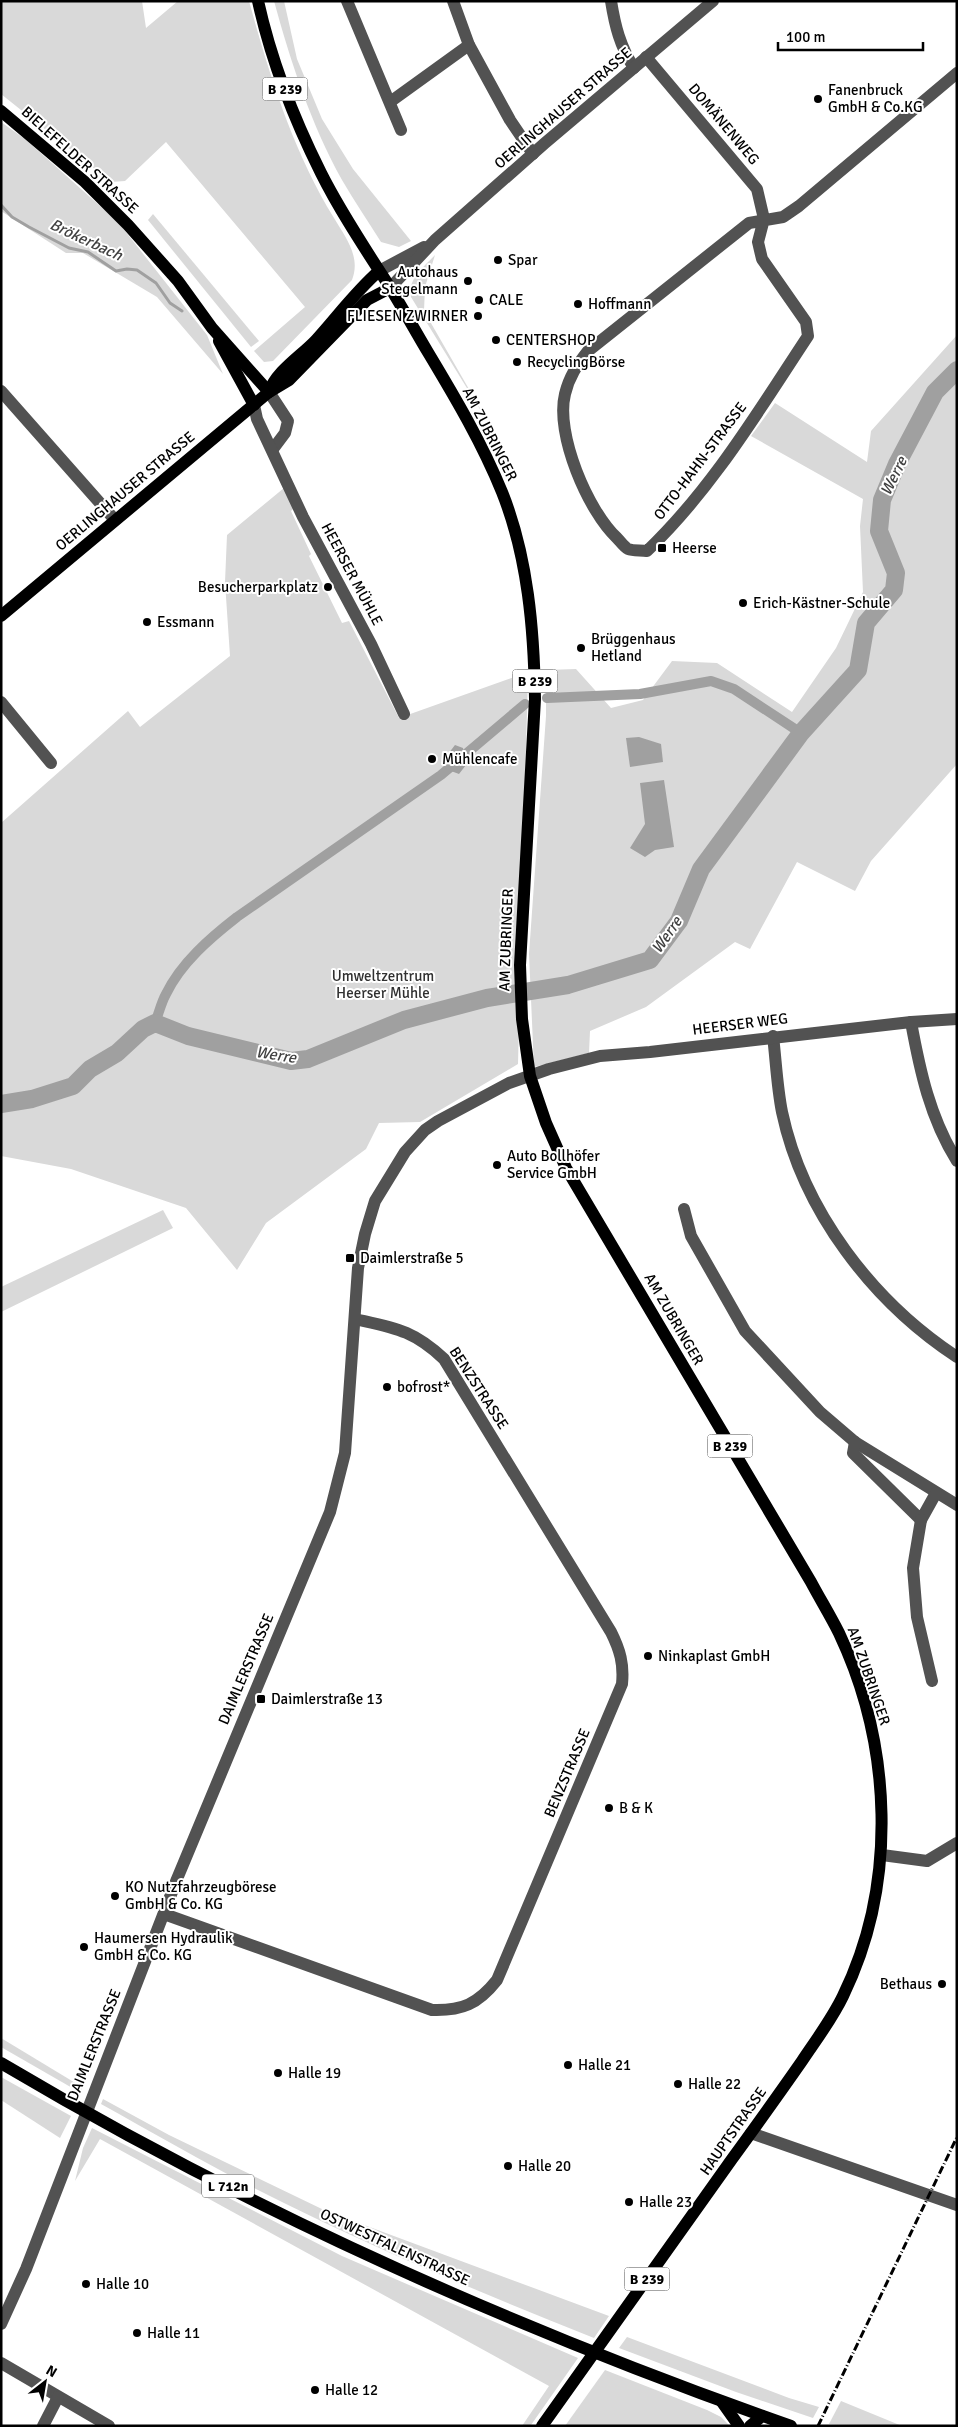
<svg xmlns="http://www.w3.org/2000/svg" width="958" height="2427" font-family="Signika,sans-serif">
<rect width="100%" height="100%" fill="#fff"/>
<g fill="#d9d9d9">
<path d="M1,1H142L146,28L178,1H249C270,77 293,151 334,218C346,238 361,257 352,280L273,361L264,362L254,351L305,307L166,142L125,181L111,182L1,94Z"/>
<path d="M274,1H284L297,59L322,119L353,169L411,241L399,247L381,242C368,221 354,201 342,180C311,124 291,63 274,1Z"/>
<path d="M1,122L25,139L118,222L207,335L223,374L157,297L83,253H66L1,211Z"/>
<path d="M153,214L259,341L251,347L148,220Z"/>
<path d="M435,255L425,287L424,311L489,424L411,297C407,279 424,267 435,255Z"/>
<path d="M957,335V764L871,861L855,891L797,862L750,949L735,942L646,1007L590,1031L589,1053L534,1067L529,954L546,716V670L576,669L611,708L643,700L672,661L717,663L792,712L836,648L863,592L860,526L863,499L751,436L775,403L867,462L871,431Z"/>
<path d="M284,488L294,508L291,511L311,554L309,556L342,623L349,621L399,718L528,672L518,1064L420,1122L379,1123L366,1149L266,1223L237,1270L186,1208L71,1169L1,1156V823L128,711L140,727L230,656L225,582L227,535Z"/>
<path d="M163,1210L173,1228L1,1312V1287Z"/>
<path d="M1,2038L82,2087L81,2093L1,2047Z"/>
<path d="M1,2077L71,2116L60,2138L1,2100Z"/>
<path d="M103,2099L169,2135L324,2210L609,2316L594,2338C489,2296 385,2253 284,2203C222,2173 162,2138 101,2104Z"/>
<path d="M92,2128L342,2256L578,2358L531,2425L522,2426L549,2386L100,2139L75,2181L83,2148Z"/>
<path d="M627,2337L789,2398L819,2407L813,2418L736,2392L619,2348Z"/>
<path d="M605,2370L707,2410L721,2417L730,2426H565Z"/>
<path d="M841,2401L902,2426L829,2424Z"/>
</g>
<g fill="#a0a0a0">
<path d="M639,737L661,744L663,762L630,767L626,738Z"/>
<path d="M455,745L463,748L466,765L459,774L451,771L440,780L436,774L448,765L445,758Z"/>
<path d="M664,780L674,847L655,850L645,857L630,848L645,824L640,783Z"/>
</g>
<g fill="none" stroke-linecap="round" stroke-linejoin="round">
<path stroke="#a0a0a0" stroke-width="3" d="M1,205L12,217L29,227L69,248L88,252L116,271L127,269L137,270L156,283L170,303L182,311"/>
<g stroke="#a0a0a0" stroke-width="10">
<path d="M547,698L640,694L711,681L734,689L801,733"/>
<path d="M155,1023C159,1013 161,1003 166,994C181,963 210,938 237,917L441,775L525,704"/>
</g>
<path stroke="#a0a0a0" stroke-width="18" d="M1,1104L32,1099L73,1086L90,1069L117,1053L143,1029L155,1023L188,1036L291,1061L308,1059L404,1020L487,998L568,985L650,960L679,921L701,869L801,733L858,670L866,623L894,590L896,573L879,531L882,500L897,464L935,392L957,370"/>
<g stroke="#525252" stroke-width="12">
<path d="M347,1L401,130"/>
<path d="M453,1L469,45L510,120L533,154"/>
<path d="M611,1C615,26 620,46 634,68"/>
<path d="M646,57L757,189L764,219L758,242L762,259L806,322L808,336C759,410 712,489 647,551C641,550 633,551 628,549C624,547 620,541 617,538C588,511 555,434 565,394C569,377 577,365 588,351L749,223L783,217L799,206L957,73"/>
<path d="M390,102L469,45"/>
<path d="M379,271L424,247"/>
<path d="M390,288L435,240L545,143L713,1"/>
<path d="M1,391L115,520"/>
<path d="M269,392L288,421L285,433L273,449"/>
<path d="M254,405L257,419L303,517L371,644L404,714"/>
<path d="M1,702L51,763"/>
<path d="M911,1022C920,1071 930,1118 957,1161"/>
<path d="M773,1036C776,1061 777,1087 782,1112C803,1211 873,1302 957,1357"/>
<path d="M684,1209L691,1236L745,1331L820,1412L855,1442L957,1505"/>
<path d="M855,1442L853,1453L921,1520L936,1493"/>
<path d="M921,1520L913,1568L917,1617L932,1681"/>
<path d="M882,1855L927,1861L957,1843"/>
<path d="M164,1914L432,2010C462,2011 478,2004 497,1980L622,1684C624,1664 620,1650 611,1632L444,1359C413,1330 395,1328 355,1319"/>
<path d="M751,2133L957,2205"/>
<path d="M1,2324L26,2269L177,1879L330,1512L345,1453L358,1268L365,1234L375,1201L405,1152L425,1130L438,1121L509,1083L549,1069L600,1056L650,1052L911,1022L957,1019"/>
<path d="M1,2363L109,2426"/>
<path d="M43,2426L58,2397"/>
</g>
<g stroke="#000" stroke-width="12">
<path d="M258,1C271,60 294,119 321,173C339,209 362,244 384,278C400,303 414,329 429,354C456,399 482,443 502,492C528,557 534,630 535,699L520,965L522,1019L530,1076L546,1123L566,1168L811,1582C820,1599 830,1615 839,1633C892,1745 898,1883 843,1996C832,2019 816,2040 802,2061C779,2094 756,2126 732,2159C669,2248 606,2337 542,2426"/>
<path d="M1,111L85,182L128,225L178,281L212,328L269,392"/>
<path d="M219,341L254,405"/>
<path d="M269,392C276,371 301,356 316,340C337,317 355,292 379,271"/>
<path d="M1,616L269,392L289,380L367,300L390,288"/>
<path d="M1,2063C250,2211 518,2330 791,2426"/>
<path d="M722,2402L739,2426"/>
<path d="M750,2426L762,2416"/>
</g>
<path stroke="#000" stroke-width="3" stroke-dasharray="8 2.5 1 2.5" stroke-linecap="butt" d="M818,2426L957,2137"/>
</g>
<g fill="#000" stroke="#fff" stroke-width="2">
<circle cx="818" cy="99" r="5"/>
<circle cx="498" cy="260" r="5"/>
<circle cx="468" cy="281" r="5"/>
<circle cx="479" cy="300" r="5"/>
<circle cx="578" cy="304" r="5"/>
<circle cx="478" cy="316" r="5"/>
<circle cx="496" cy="340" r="5"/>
<circle cx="517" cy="362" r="5"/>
<rect x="657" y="543" width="10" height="10" rx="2.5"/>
<circle cx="328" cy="587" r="5"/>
<circle cx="743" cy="603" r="5"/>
<circle cx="147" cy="622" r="5"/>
<circle cx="581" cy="648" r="5"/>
<circle cx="432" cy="759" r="5"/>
<circle cx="497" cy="1165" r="5"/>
<rect x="345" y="1253" width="10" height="10" rx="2.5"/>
<circle cx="387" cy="1387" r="5"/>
<circle cx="648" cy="1656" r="5"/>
<rect x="256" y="1694" width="10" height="10" rx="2.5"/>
<circle cx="609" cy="1808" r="5"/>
<circle cx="115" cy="1896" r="5"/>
<circle cx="84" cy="1947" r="5"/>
<circle cx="942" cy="1984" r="5"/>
<circle cx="568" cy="2065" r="5"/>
<circle cx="278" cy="2073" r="5"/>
<circle cx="678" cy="2084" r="5"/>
<circle cx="508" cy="2166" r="5"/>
<circle cx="629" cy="2202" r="5"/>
<circle cx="86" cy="2284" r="5"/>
<circle cx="137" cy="2333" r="5"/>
<circle cx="315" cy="2390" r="5"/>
</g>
<g text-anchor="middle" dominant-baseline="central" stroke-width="4" stroke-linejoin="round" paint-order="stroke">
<g fill="#fff" stroke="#4c4c4c" stroke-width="1">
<rect x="262.5" y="77.5" width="45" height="23" rx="4"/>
<rect x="512.5" y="669.5" width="45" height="23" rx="4"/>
<rect x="707.5" y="1434.5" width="45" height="23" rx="4"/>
<rect x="202" y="2174.5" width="52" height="23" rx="4"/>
<rect x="624.5" y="2267.5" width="45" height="23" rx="4"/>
</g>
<g font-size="14" font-weight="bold" fill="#000">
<text x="285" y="89">B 239</text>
<text x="535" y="681">B 239</text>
<text x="730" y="1446">B 239</text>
<text x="228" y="2186">L 712n</text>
<text x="647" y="2279">B 239</text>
</g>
<g font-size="15" fill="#000" stroke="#fff" text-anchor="start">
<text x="828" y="90">Fanenbruck<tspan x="828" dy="17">GmbH &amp; Co.KG</tspan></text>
<text x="508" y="260">Spar</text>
<text x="458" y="272" text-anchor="end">Autohaus<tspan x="458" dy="17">Stegelmann</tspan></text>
<text x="489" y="300">CALE</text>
<text x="588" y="304">Hoffmann</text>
<text x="468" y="316" text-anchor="end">FLIESEN ZWIRNER</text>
<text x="506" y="340">CENTERSHOP</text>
<text x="527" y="362">RecyclingBörse</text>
<text x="672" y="548">Heerse</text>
<text x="318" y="587" text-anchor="end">Besucherparkplatz</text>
<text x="753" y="603">Erich-Kästner-Schule</text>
<text x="157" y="622">Essmann</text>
<text x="591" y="639">Brüggenhaus<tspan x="591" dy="17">Hetland</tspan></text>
<text x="442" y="759">Mühlencafe</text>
<text x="507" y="1156">Auto Bollhöfer<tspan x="507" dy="17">Service GmbH</tspan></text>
<text x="360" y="1258">Daimlerstraße 5</text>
<text x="397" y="1387">bofrost*</text>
<text x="658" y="1656">Ninkaplast GmbH</text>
<text x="271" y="1699">Daimlerstraße 13</text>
<text x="619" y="1808">B &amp; K</text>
<text x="125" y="1887">KO Nutzfahrzeugbörese<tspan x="125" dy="17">GmbH &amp; Co. KG</tspan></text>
<text x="94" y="1938">Haumersen Hydraulik<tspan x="94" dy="17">GmbH &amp; Co. KG</tspan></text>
<text x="932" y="1984" text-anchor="end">Bethaus</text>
<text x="578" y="2065">Halle 21</text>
<text x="288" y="2073">Halle 19</text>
<text x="688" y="2084">Halle 22</text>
<text x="518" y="2166">Halle 20</text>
<text x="639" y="2202">Halle 23</text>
<text x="96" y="2284">Halle 10</text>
<text x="147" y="2333">Halle 11</text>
<text x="325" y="2390">Halle 12</text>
</g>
<g font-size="15" fill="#000" stroke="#fff">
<text transform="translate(563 108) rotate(-41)">OERLINGHAUSER STRASSE</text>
<text transform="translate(724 124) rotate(50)">DOMÄNENWEG</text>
<text transform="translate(80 160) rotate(42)">BIELEFELDER STRASSE</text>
<text transform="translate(490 434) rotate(63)">AM ZUBRINGER</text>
<text transform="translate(700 461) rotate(-53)">OTTO-HAHN-STRASSE</text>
<text transform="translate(125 491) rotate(-40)">OERLINGHAUSER STRASSE</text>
<text transform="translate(352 574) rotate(62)">HEERSER MÜHLE</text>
<text transform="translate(506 940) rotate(-88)">AM ZUBRINGER</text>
<text transform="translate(740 1024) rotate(-7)">HEERSER WEG</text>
<text transform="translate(674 1319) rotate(60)">AM ZUBRINGER</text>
<text transform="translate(479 1388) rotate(57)">BENZSTRASSE</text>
<text transform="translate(246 1669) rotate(-67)">DAIMLERSTRASSE</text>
<text transform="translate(869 1676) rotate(71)">AM ZUBRINGER</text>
<text transform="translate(567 1773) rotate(-67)">BENZSTRASSE</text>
<text transform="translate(94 2045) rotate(-68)">DAIMLERSTRASSE</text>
<text transform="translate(733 2131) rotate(-55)">HAUPTSTRASSE</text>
<text transform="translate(395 2247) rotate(25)">OSTWESTFALENSTRASSE</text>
</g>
<g font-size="15" fill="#303030" stroke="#fff">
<text x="383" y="976">Umweltzentrum<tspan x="383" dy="17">Heerser Mühle</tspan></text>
</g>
<g font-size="16" font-style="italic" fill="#414141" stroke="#fff">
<text transform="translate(86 240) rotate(25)">Brökerbach</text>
<text transform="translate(894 476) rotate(-64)">Werre</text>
<text transform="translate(667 935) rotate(-55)">Werre</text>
<text transform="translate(276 1055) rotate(9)">Werre</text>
</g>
</g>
<rect width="958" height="2427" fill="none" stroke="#000000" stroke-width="5"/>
<g transform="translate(45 2382) rotate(31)" stroke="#ffffff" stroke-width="4" paint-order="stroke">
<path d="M0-4L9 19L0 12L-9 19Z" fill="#000000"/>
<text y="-8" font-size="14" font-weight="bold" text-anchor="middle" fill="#000000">N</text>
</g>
<path d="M778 42v8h145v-8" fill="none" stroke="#000000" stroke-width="2.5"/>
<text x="786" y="42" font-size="15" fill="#000000" stroke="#ffffff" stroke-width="4" paint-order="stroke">100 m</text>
</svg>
